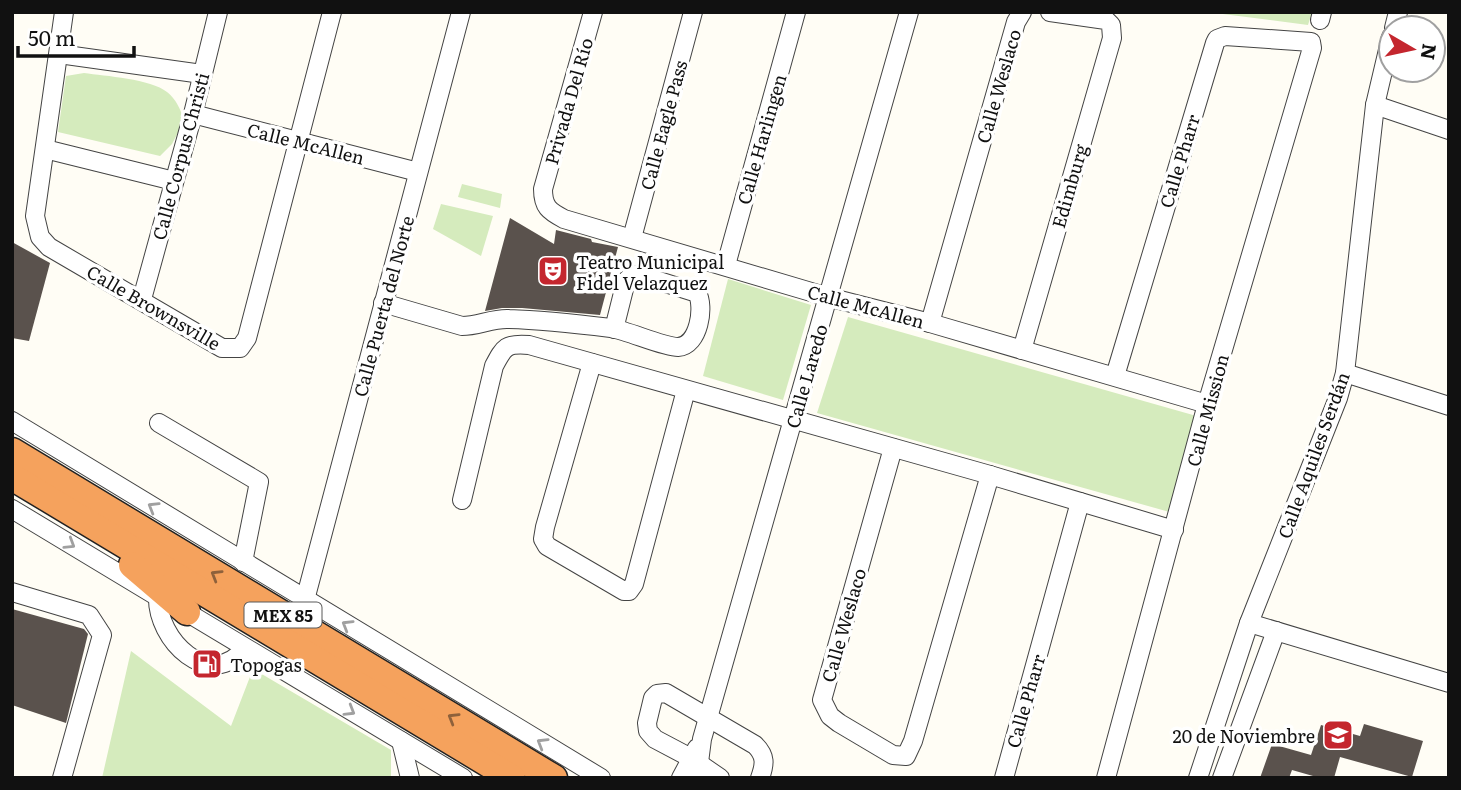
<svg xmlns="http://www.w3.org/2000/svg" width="1461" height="790" font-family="Literata,serif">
<rect width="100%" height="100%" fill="#fffdf5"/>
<g fill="#d5ebbd">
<path d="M1207,12H1312L1308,25Z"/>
<path d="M84,73C105,76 151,79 167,92C176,99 181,110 184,121L172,144L160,156L58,132L66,76Z"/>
<path d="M462,184L502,194L500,208L458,197Z"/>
<path d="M441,204L493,216L481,256L433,229Z"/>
<path d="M728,279L811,305L783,400L703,376Z"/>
<path d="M848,317L1200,417L1173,513L817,413Z"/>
<path d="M131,651L231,726L253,669L391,750V778H102Z"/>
</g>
<g fill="#5a524d">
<path d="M510,218L554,244L556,230L591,239L592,242L618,247L600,315L522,308H502L485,311Z"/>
<path d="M12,242L50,263L29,341L12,338Z"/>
<path d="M12,609L84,629L88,634L66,723L12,705Z"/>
<path d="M1364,724L1423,741L1412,777L1340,757L1334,778H1320L1292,770L1289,778H1260L1272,744L1311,755L1321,725L1360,736Z"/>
</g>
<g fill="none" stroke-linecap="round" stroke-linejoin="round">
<g stroke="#444" stroke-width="20">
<g id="minor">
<path d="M64,12L35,216L40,237L49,247L222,348H240L247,338L332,12"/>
<path d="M593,12L543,189C543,207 549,211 564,219L828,297L930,323L1207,404"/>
<path d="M1320,20L1322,12"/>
<path d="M1394,28L1398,12"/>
<path d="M59,54L202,74"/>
<path d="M1375,105L1449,130"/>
<path d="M193,114L418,172"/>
<path d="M45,149L174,181"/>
<path d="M632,238L693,12"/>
<path d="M726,265L796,12"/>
<path d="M142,299L193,114L218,12"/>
<path d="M383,303L462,326C478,326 493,318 509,319C543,320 578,324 611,328C629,331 663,347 678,347C699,346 705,306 697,293L640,275L631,276L626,281L614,329"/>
<path d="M930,323L1016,22L1022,12"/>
<path d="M1022,350L1112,38L1111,25L1106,20L1050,12"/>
<path d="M592,363L545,527L543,539L547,546L624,591H629L634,584L686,390"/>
<path d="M1345,373L1449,406"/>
<path d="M12,421L601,778"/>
<path d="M159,423L259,482L243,562"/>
<path d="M893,448L822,700L830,716L839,723L893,755L906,756L913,741L990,475"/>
<path d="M462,500L494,366C504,347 506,343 529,345L990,475L1174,530"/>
<path d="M12,509L153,594"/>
<path d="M12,592L89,615L102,635L62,778"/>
<path d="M158,596C156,640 210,692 245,648"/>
<path d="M305,600L461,12"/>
<path d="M178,607L463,778"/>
<path d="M1249,623L1449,683"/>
<path d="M401,741L410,778"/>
<path d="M681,778L697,748"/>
<path d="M697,778L702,739L909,12"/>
<path d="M720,778L691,758L655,739L648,731L647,723L653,698L657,694L666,693L755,745C766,756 765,764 760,778"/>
<path d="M1004,778L1080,502"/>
<path d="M1106,778L1207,404L1312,48L1311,42L1225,36L1217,39L1215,43L1115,376"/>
<path d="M1198,778L1249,623L1338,398L1345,373L1375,105L1391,37"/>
<path d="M1222,778L1276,631"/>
</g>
</g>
<g stroke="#222" stroke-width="29">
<g id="highway">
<path d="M12,451L554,778"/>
<path d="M12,477L512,778"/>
<path d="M132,565L187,612"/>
</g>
</g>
<use href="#minor" stroke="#fff" stroke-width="18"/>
<use href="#highway" stroke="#f5a25d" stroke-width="26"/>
</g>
<defs><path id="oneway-chevron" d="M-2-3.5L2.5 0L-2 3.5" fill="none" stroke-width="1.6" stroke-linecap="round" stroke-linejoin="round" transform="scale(1.75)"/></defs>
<g stroke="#a0a0a0">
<use href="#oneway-chevron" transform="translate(153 507) rotate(-149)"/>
<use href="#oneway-chevron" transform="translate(70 544) rotate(32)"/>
<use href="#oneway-chevron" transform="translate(347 625) rotate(-149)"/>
<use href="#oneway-chevron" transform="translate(350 711) rotate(31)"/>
<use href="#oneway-chevron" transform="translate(542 743) rotate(-149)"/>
</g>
<g stroke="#8e613b">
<use href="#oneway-chevron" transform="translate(216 575) rotate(-149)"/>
<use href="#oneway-chevron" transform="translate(453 718) rotate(-149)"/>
</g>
<defs>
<g id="theatre-square" transform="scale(1.575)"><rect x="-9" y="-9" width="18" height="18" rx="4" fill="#c4262e" stroke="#fff"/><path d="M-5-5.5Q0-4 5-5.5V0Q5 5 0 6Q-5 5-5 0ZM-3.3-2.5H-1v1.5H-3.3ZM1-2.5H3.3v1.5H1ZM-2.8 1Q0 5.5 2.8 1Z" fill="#fff"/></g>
<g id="fuel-square" transform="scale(1.575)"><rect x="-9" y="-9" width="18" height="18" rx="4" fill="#c4262e" stroke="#fff"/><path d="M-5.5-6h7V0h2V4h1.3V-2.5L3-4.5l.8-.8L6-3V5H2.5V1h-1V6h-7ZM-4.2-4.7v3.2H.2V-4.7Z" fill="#fff"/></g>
<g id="school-square" transform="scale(1.575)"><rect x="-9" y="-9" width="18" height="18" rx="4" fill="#c4262e" stroke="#fff"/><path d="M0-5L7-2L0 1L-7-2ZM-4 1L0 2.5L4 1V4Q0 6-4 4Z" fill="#fff"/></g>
</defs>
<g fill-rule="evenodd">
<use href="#theatre-square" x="553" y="271"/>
<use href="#fuel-square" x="207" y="664"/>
<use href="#school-square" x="1338" y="735"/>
</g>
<g text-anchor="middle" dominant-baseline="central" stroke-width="7" stroke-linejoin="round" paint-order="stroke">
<rect fill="#fff" stroke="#585858" stroke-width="2" x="244.5" y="602.5" width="77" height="25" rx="5"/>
<g font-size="16" font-weight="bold" fill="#111">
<text x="283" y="615">MEX 85</text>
</g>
<g font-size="18" fill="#111" stroke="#fff">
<text transform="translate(998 86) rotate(-74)">Calle Weslaco</text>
<text transform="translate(568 101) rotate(-74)">Privada Del Río</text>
<text transform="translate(663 125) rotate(-75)">Calle Eagle Pass</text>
<text transform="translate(761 139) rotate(-74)">Calle Harlingen</text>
<text transform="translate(306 143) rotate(14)">Calle McAllen</text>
<text transform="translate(180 156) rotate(-75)">Calle Corpus Christi</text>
<text transform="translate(1179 161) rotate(-73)">Calle Pharr</text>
<text transform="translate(1069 186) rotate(-74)">Edimburg</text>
<text transform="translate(383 306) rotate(-75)">Calle Puerta del Norte</text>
<text transform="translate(866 306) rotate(15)">Calle McAllen</text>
<text transform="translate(154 307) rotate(30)">Calle Brownsville</text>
<text transform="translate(806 376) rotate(-74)">Calle Laredo</text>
<text transform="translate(1207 410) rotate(-75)">Calle Mission</text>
<text transform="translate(1313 455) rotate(-70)">Calle Aquiles Serdán</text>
<text transform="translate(843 625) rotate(-74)">Calle Weslaco</text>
<text transform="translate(1025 701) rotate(-74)">Calle Pharr</text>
</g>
<g font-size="18" fill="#111" stroke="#fff" text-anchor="start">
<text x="576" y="261">Teatro Municipal<tspan x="576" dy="21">Fidel Velazquez</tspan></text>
<text x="230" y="664">Topogas</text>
<text x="1315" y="735" text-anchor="end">20 de Noviembre</text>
</g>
</g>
<rect width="1461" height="790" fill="none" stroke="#111111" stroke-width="28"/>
<g transform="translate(1412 49) rotate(99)"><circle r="33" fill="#ffffff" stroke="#a0a0a0" stroke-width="2"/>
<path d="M0-5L12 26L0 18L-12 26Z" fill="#c4262e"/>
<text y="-10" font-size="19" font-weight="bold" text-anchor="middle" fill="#111111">N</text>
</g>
<path d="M18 46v10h116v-10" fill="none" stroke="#111111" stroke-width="3.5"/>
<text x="28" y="46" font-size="21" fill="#111111" stroke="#ffffff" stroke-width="5" paint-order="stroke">50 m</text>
</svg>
